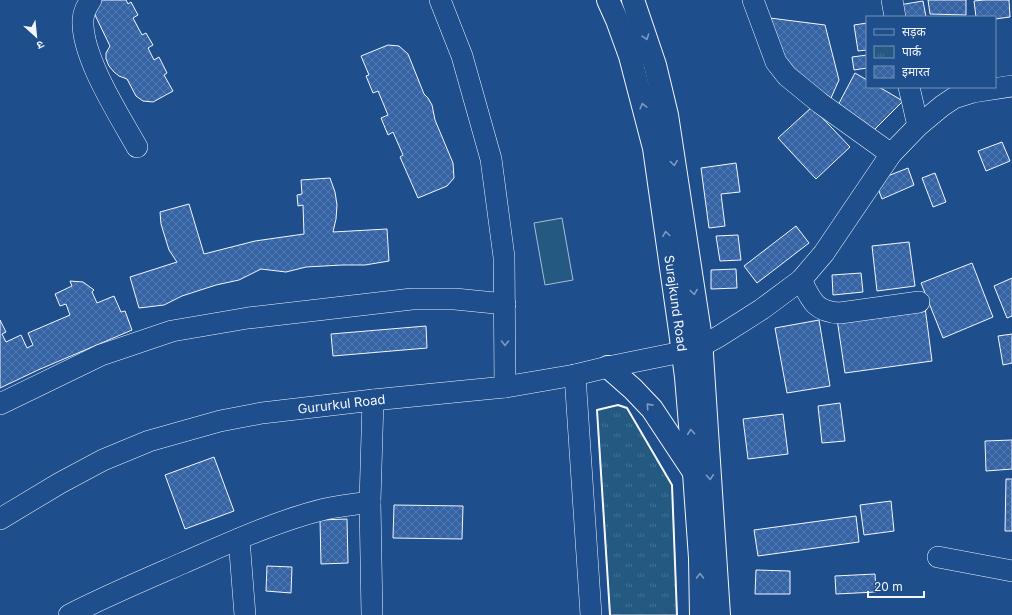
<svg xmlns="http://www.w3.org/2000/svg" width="1012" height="615" font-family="Inter,'Noto Sans Devanagari',sans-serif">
<defs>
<pattern id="park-tufts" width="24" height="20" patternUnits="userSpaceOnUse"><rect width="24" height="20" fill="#245a82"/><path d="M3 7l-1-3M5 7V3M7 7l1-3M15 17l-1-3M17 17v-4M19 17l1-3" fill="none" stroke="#447295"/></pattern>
<pattern id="building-cross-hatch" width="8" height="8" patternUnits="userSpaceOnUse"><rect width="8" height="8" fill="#3563a3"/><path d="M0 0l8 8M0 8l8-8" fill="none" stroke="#537ab1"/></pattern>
</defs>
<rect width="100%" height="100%" fill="#1f4e8c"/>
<path fill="url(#park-tufts)" stroke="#a8bbd7" d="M618,405L627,408L672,485L677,615H610L597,410Z"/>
<path fill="#245a82" stroke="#a8bbd7" d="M562,218L573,280L545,285L534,223Z"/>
<g fill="url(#building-cross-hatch)" stroke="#f2f6ff">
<path d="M96,0H126L128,4L131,2L138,15L133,18L142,35L146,33L153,45L148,48L154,60L159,57L167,73L164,75L173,91L153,102L143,101L136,96L127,79L119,76L114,72L109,66L106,59V53L110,46L95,15L93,4Z"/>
<path d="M928,0H966V15L930,14Z"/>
<path d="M984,0H1009L1010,17L995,19V17H976L974,1Z"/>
<path d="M923,1L926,17H901L899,5Z"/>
<path d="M770,18L825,25L839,80L831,98L778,60Z"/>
<path d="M867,23V50L858,51L854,25Z"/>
<path d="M388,45L399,46L408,54L424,94L428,98L432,105L435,120L453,163L454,178L447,186L418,198L400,157L403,155L393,132L388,135L381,118L388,115L378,91L373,93L366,76L369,75L361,56Z"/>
<path d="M867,55V68L854,70L852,57Z"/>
<path d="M855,73L867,80V87H879L903,101L874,130L837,107Z"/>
<path d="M812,107L850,147L816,179L778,138Z"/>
<path d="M1002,142L1010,161L986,171L978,151Z"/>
<path d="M736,163L740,192L721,194L725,226L709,228L701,168Z"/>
<path d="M908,168L914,185L882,199L875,181Z"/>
<path d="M935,173L946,202L933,207L922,178Z"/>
<path d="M330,178L335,192L337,205L336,219L333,232L387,229L389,261L365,265H342L306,267L286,272L261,269L239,280L216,285L182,296L164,305L139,308L130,277L177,262L169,250L161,224L160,212L189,204L204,254L255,241L304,234L303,205L298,206L297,195L302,194L301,180Z"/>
<path d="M796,226L809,243L757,283L744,266Z"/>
<path d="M738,235L741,260L720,261L716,236Z"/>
<path d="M909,242L915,286L877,291L872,246Z"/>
<path d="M972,263L993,317L943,338L921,283Z"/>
<path d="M736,269L737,288L711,289V270Z"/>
<path d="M861,273L863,292L833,295L832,275Z"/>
<path d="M1012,278V316L1007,318L994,286Z"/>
<path d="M70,281L83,282L94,290L92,292L97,303L114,296L121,312L125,311L132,330L38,370L0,388V320L6,332L2,334L6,342L21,335L27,348L33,345L28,333L70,315L66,304L60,306L55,294L72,286Z"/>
<path d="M925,307L932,361L845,373L837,319Z"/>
<path d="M819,320L830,386L787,393L775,328Z"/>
<path d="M426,326L427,348L333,356L331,334Z"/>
<path d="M1012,334V363L1003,365L998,336Z"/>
<path d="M840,403L845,441L822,443L818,406Z"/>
<path d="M783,414L788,454L748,459L743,419Z"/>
<path d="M1012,440V469L986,471L985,441Z"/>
<path d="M214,457L234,511L185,529L165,475Z"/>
<path d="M1006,479H1012V531H1005Z"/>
<path d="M891,501L894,531L864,535L860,505Z"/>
<path d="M394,505L463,506L462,539L393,538Z"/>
<path d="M856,516L859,542L758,556L754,530Z"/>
<path d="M347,519L348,563L321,564L320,520Z"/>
<path d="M267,566L292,567L291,593L266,591Z"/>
<path d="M756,570L790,571V594H755Z"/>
<path d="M875,574L876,592L836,594L835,576Z"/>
</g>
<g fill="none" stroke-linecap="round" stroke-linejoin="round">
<g stroke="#f2f6ff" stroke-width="22">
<g id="minor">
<path d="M91,0C87,6 83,12 83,20C81,56 119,115 137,147"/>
<path d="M440,0L462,56L491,159L504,257L505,387"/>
<path d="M753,0L776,62L787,76L820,103L891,154"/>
<path d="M892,0L895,17"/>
<path d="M909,87L918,126"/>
<path d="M801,280C811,300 815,312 840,313L919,302"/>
<path d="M575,375L591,615"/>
<path d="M0,404L101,355L172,331L248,318L412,299H455L505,304"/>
<path id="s1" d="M0,519L60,483L103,460L149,441L220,421L262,413L373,400L505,387L575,375L608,367L682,352L701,346L718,337L762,309L801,280L824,253L891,154L918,126L942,106L954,98L973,92L1012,86"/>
<path d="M239,539L245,615"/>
<path d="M938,557L1012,571"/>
<path d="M69,615C106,596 144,580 183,563C229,543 276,521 325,509C340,506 355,504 370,502"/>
<path d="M372,615L370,502L373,400"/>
</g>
</g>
<g stroke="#f2f6ff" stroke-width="24">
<g id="major">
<path id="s2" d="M608,0L617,20L630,56L654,148L680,331L686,377L694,473L700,558L701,615"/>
<path d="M633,0L655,65L667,115L701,339L719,615"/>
<path d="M608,367L633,389L652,409L693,471"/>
</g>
</g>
<use href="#minor" stroke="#1f4e8c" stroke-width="21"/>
<use href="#major" stroke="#1f4e8c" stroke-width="22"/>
<path stroke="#f2f6ff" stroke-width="2" d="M610,615L597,410L618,405L627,408L672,485L677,615"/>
</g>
<defs><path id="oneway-chevron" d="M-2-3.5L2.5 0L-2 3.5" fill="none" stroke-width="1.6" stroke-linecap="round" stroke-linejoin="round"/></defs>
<g stroke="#7e9ac0">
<use href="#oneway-chevron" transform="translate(646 37) rotate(72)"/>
<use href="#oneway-chevron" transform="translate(643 106) rotate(-104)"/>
<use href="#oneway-chevron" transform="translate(674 163) rotate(82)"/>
<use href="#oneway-chevron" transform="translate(666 234) rotate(-98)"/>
<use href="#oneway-chevron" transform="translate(694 292) rotate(81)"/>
<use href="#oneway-chevron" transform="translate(505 343) rotate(90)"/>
<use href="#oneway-chevron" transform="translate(649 406) rotate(-132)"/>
<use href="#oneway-chevron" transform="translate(691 432) rotate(-95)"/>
<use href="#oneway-chevron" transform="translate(710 477) rotate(86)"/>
<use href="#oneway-chevron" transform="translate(700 576) rotate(-91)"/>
</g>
<g text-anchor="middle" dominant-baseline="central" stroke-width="3" stroke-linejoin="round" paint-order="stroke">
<g font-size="13" fill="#f2f6ff" stroke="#1f4e8c">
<text stroke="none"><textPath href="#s2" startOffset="312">Surajkund Road</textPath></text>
<text stroke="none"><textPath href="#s1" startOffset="365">Gururkul Road</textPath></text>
</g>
</g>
<rect x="866" y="16" width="130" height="72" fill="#1f4e8c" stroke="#7391ba"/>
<rect x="874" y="29" width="20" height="6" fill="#1f4e8c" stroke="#7391ba"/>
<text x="902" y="36" font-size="12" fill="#f2f6ff">सड़क</text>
<rect x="874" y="46" width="20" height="12" fill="url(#park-tufts)" stroke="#7391ba"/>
<text x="902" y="56" font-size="12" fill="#f2f6ff">पार्क</text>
<rect x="874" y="66" width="20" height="12" fill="url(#building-cross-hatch)" stroke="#7391ba"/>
<text x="902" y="76" font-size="12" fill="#f2f6ff">इमारत</text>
<g transform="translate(36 36) rotate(153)" stroke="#1f4e8c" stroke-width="3" paint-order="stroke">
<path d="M0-3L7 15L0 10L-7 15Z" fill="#f2f6ff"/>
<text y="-6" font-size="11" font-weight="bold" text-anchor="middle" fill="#f2f6ff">उ</text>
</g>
<path d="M868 591v6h56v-6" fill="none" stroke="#f2f6ff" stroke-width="2"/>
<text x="874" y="591" font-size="12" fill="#f2f6ff" stroke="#1f4e8c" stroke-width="3" paint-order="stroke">20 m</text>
</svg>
